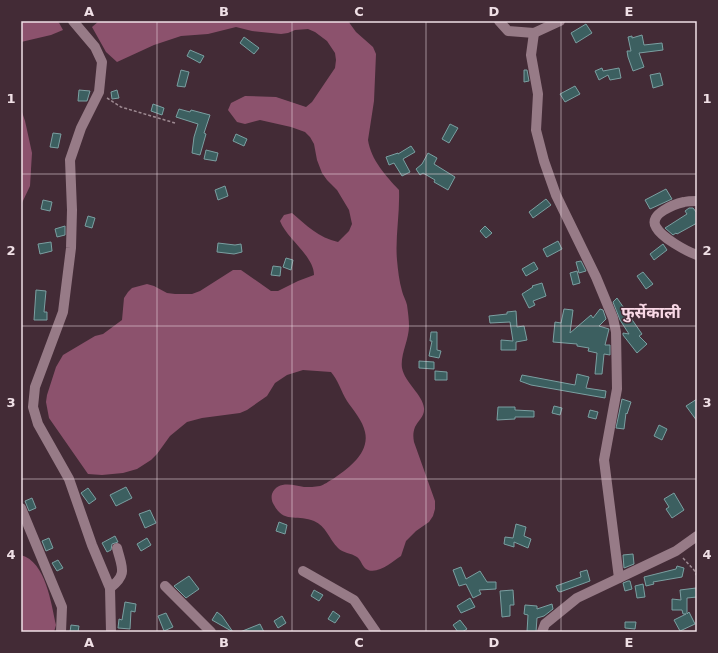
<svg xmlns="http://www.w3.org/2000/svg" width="718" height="653" font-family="'DejaVu Sans','Noto Sans Devanagari',sans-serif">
<rect width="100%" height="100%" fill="#432b36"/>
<g fill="#8c526d">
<path d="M21,21H58L63,30L51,35L21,42Z"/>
<path d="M99,21H348L356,32L373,47L376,54L374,101L368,140C371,160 386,176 399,190C400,214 395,237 397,260C398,270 399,281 402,291C403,296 406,300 407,305C408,312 409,320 409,326C409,340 400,355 402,368C405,383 423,395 424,408C425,416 418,421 415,427C413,432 413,437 414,442L435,501V509L433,516L429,522L416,531L406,541L401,556C393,561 377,576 366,569C362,566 361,560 357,557C351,553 343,553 338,548C329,539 326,526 314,521C298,514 284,524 274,505C272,502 271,498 272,494C277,480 294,485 304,487C309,487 315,487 320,486C324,485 329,481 333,479C348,469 370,453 365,432C363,421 353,410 347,401C341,391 338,380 331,372L303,370L287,375L275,383L267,396L247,410L240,413L202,418L187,422L170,436L157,454L151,460L137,469L123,473L102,475L88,474L49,418L46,402L47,395L56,367L63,355L95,336L103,334L122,320L124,298L128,292L132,288L147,284L154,286L167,293L175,294H192L200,291L233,270H241L271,291H278L298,281L314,275C314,256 287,239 280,221L284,215L292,213C306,225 319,238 338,242L349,231L352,224L349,210L337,190L327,180L322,173L317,160L314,144L310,137L305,132L291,127L260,120L245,124L237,122L228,110L231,103L245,96L276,97L306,107L312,102L335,68L336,60L335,53L327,41L315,32L308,29L295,30L288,33L281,34L252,31L236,27L208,34L181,36L154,45L117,62L106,52L92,27Z"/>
<path d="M21,109L25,121L32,153L30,186L21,205Z"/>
<path d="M21,555C46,562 51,603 56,625L54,632H21Z"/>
</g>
<g fill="#3c5f60" stroke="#7b9fa1">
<path d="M586,24L592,33L576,43L571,33Z"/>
<path d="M642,35L644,45L662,43L663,50L639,53L644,67L633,71L628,57L627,51H631L628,37L632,36V38Z"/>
<path d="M244,37L259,48L254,54L240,43Z"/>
<path d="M190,50L204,56L200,63L187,56Z"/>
<path d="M602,68L603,71L619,68L621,78L610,80L608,75L599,80L595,71Z"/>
<path d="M181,70L189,72L185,87L177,86Z"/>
<path d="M524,70H527L529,81L524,82Z"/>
<path d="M660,73L663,85L653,88L650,75Z"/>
<path d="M575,86L580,94L565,102L560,94Z"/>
<path d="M79,90L90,91L87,101H78Z"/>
<path d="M117,90L119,98L112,99L111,92Z"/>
<path d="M153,104L164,108L162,115L151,111Z"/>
<path d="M179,109L190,112L191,110L210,115L204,133L206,134L200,155L192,153L194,137L198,124L176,117Z"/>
<path d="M450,124L458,128L449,143L442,139Z"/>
<path d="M53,133L61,134L58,148L50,147Z"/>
<path d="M236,134L247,139L244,146L233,141Z"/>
<path d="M411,146L415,152L403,159L410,172L402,176L394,163L389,165L386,157L398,153V154Z"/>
<path d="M206,150L218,153L216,161L204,159Z"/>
<path d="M428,153L437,158L434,164L455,177L448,190L434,182L435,180L423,173L420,175L416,169L422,164Z"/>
<path d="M225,186L228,196L218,200L215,190Z"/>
<path d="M666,189L672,199L650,209L645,200Z"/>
<path d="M546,199L551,205L533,218L529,212Z"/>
<path d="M43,200L52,202L50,211L41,209Z"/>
<path d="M689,208H693L697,213V223L677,234L676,233L673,235L665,228L687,214L685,211Z"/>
<path d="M88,216L95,218L92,228L85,226Z"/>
<path d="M65,226V235L57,237L55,229Z"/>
<path d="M485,226L492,233L486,238L480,231Z"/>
<path d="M558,241L562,249L547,257L543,249Z"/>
<path d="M51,242L52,251L40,254L38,244Z"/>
<path d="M218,243L235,245L241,244L242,252L234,254L217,252Z"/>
<path d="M663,244L667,250L654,260L650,254Z"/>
<path d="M286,258L293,260L291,270L283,267Z"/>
<path d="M581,261L586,271L579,273L576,262Z"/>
<path d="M534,262L538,269L526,276L522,269Z"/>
<path d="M273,266L281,267L280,276L271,275Z"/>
<path d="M577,271L580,283L573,285L570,273Z"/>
<path d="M643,272L653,284L646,289L637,276Z"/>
<path d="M542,283L546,296L533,301L535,305L529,308L522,294L533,287L532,286Z"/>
<path d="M36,290L46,291L44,312H47V320H34Z"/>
<path d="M617,298L642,334L639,336L647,344L637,353L623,335V333L629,334L620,320L613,302Z"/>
<path d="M564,309L573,310L570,333L591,315L593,318L600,309L603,310L606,319L599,326L609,329L605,345H610V355L604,354L602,374H595L597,353L588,351L589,348L577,346V344L553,342L555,322L561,323Z"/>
<path d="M516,311L517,327L524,326L527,340L516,342V350H501V340L513,341L510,322L490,323L489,316L507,314V312Z"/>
<path d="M431,332H437V350L441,351L439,358L429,356L432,341H430Z"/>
<path d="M419,361L434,362V369L419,368Z"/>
<path d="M435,371L447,372V380H435Z"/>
<path d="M577,374L589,377L586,388L606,391L605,398L531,385L520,381L522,375L575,385Z"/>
<path d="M622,399L631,402L627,414L626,413L624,429L616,428Z"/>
<path d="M697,399V421L686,406Z"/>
<path d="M554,406L562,408L560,415L552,413Z"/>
<path d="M498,407H515V410L534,411V417H515V419L497,420Z"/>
<path d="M590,410L598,412L596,419L588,417Z"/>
<path d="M659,425L667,429L662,440L654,436Z"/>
<path d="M126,487L132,498L116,506L110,495Z"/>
<path d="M88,488L96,499L89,504L81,493Z"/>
<path d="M674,493L684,510L672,518L666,509L669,507L664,499Z"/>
<path d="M32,498L36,508L29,511L25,501Z"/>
<path d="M150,510L156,523L145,528L139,514Z"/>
<path d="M279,522L287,525L285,534L276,531Z"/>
<path d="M516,524L526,527L524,536L531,539L528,548L514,542V547L504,544L505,537L513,538Z"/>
<path d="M115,536L118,542L112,544L111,550L107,552L102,543Z"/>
<path d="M49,538L53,548L46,551L42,541Z"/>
<path d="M147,538L151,545L141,551L137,544Z"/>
<path d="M633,554L634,564L624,568L623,555Z"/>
<path d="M58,560L63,568L57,571L52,563Z"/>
<path d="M677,566L684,568L682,577L653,582L654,584L646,586L644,577L676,569Z"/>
<path d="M461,567L466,579L480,571L487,582H496V589L479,590L481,594L473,598L466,584L459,586L453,570Z"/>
<path d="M587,570L590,581L560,592L558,591L556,586L581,577L580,572Z"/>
<path d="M189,576L199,589L186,598L174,586Z"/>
<path d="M628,581H630L632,589L625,591L623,583Z"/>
<path d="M643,584L645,597L637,598L635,586Z"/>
<path d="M696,588L697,597L687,598V614L689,612L695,624L680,631L674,620L686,614H683L682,610H672V599L681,600L680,590Z"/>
<path d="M314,590L323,595L319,601L311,596Z"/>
<path d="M513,590L514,605H510V616L502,617L500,591Z"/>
<path d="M470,598L475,607L461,613L457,606Z"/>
<path d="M125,602L136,604L135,612L131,611L130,629L118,628L119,619L122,620Z"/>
<path d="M552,604L553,609L544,616L537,618L536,632H527L528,615L524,614L525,605L537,606V609Z"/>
<path d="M333,611L340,616L335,623L328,619Z"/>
<path d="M217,612L222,616L233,632L212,620Z"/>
<path d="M166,613L173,627L164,631L158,616Z"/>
<path d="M282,616L286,623L278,628L274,621Z"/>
<path d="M460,620L467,629L462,632H458L453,625Z"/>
<path d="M625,622H636L635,629L625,628Z"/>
<path d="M260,624L264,632H240Z"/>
<path d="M71,625L79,626L78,632H70Z"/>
</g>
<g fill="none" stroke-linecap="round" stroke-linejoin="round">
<g stroke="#9e8a92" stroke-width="1.5" stroke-dasharray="3 2" stroke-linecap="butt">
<path d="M107,98L121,107L175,123"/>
<path d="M683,558L694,570L697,576"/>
</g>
<g stroke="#977b87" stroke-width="10">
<path d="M73,21L95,47L102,62L99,92L81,128L70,160L72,210L71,248L63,312L35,387L33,407L38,424L69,479L92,545L110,588L111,632"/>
<path d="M499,21L508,31L534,33L560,21"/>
<path d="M534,33L531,55L538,94L536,130L544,161L556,195L596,277L613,318L616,332L617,389L604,460L619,578"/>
<path d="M697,201C693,201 688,201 684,202C675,204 648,214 656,227C662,238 686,251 697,255"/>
<path d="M21,508L62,607L61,632"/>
<path d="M303,571L354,600L376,632"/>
<path d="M165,586L211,632"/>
<path d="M110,588C128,574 122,568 117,548"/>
<path d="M542,632L545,624L577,598L676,551L697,536"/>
</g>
</g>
<path fill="none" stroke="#f0e0e6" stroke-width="1" stroke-opacity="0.55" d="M157,21V632M292,21V632M426,21V632M561,21V632M21,174H697M21,326H697M21,479H697"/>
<g text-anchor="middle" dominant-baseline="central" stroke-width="3" stroke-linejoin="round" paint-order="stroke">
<g font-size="16" font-weight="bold" fill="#f8d7e5" stroke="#432b36">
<text x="651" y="312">फुर्सेकाली</text>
</g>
</g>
<rect width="718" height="653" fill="none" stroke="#432b36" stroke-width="44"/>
<rect x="22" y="22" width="674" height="609" fill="none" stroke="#f0e0e6" stroke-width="1.5"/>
<g font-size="13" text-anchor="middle" font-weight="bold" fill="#f0e0e6">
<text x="89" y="16">A</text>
<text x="224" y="16">B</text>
<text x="359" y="16">C</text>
<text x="494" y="16">D</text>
<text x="629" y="16">E</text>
<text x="11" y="103">1</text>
<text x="707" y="103">1</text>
<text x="11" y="255">2</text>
<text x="707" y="255">2</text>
<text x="11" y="407">3</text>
<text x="707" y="407">3</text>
<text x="11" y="559">4</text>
<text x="707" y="559">4</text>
<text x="89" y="647">A</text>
<text x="224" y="647">B</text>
<text x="359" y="647">C</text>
<text x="494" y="647">D</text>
<text x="629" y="647">E</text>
</g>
</svg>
